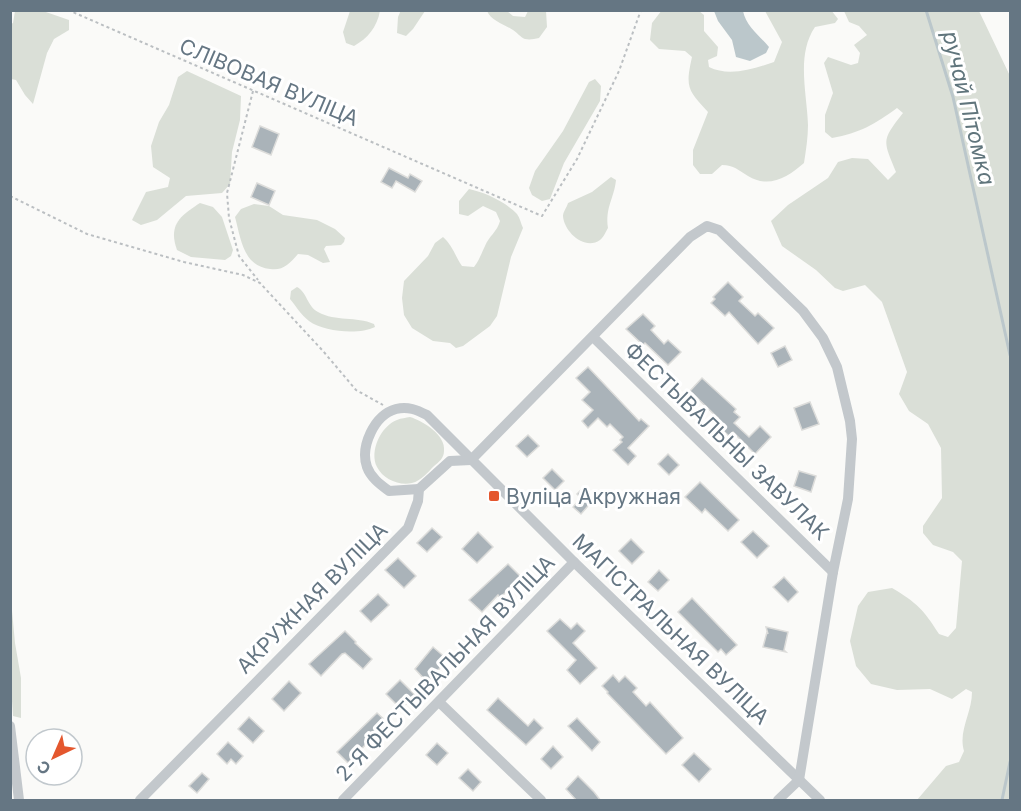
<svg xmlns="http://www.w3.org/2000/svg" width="1021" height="811" font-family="Inter,sans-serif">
<rect width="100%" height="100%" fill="#fafaf8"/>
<g fill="#dadfd7">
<path d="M401,10L425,11L413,29L406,36L397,33L398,17Z"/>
<path d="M662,10L699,11L704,15V31L718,47L717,56L708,60L709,67C729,77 753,69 774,62L782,42L765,11L831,10L838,19L835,23L815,27C796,55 807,93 808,125C808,137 806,150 804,163C788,177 769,189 748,176C738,170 734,165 722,165L712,174H700L693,165V150L708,112C688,90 685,88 692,57L685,51L659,49L650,40L652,23Z"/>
<path d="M15,11H43L69,20V30L54,39L47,53L33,104L25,95L16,80L11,79V24L13,23Z"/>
<path d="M350,11H380C377,27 368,38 354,46L346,43L343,32Z"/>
<path d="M487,11H507L513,16L525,17L528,11H546L547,27L539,38C534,39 530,40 525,39C520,37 518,33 513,30C504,24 491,21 487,11Z"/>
<path d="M844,11H979L1010,76V800H917L946,766L959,762L964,751C958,731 972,713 972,692L966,689L952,699L930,689L897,690L871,684L856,666L850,641L858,606L868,592L892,588C916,602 924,610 939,634L948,637L956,628L962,561L953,552L933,545L923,533V526L942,498L941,448L928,424L909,411L899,394L907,372L882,302L865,285L843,291L835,288L816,270L782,246L771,221L788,205L828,178L838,162L852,158L868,159L888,180L896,172C883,140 881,141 903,113L897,108C875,124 860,133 832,138L825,132V115L833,93L824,63L828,57L851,65L858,63L860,53L854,45L867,35L859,26L849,22Z"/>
<path d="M187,71L241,96L240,120L232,152L230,184L222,193L186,196L157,220L141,225L132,220L146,192L168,187L170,178L153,167L151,146L159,122L169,105L178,77Z"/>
<path d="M595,79L601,86L600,101L564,163L550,199L542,201L532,195L529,188L535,171L563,131L589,82Z"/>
<path d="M611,177L616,180C614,199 605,207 608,228C606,231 604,237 600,240C585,251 564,232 563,216C563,212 567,207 568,203L592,192Z"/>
<path d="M469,189C484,192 506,202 517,214C520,218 521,224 523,228L511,257L497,316L490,326L463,346L456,348L450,343L433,341L412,328L404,315L402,298L404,281L428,256L435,243L443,237C453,246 455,256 462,266L474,267C480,259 481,254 485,246C489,236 497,232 500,221L496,212L483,206L468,216L459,214V201Z"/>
<path d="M200,203L213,207L222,217L233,250L231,256L225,260L191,257L177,250C168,225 180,216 200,203Z"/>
<path d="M254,204L269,206L283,215L317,220L335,229L345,238L344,242L341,245L326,246L324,249L330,262L323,263L308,255L298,254C289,264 283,271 270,269C243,266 241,239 235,217L241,209Z"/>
<path d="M297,287C307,292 307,306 318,312C336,322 356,316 374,324L375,327C359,335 324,332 309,321C301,315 296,306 290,299L291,291Z"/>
<path d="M410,417C423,421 446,435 444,451C444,458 439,462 434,466C428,472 421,481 412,483C399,486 383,479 377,467C369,451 381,426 397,420C401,418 406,418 410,417Z"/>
<path d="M10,589L15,643L21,678V718L13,716L10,671Z"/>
</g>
<path fill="#bbc7cb" d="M714,11H743C746,26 759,35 769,47L766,53L750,61L736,57L732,40L718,21Z"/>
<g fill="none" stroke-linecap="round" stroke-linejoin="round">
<g stroke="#bbc7cb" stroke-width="3">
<path d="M926,10L953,97L1010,355"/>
<path d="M1002,800L1010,762"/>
</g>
</g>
<g fill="#aab3b9" stroke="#dcdcda" stroke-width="1.5">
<path d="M260,126L279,134L271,155L252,147Z"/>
<path d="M389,168L408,178L410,174L422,181L415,192L396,181L392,188L381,182Z"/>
<path d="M257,183L275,191L269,205L251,197Z"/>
<path d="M728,282L743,297L739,301L755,316L758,313L774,328L758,344L729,312L725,316L711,303L715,299L713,297Z"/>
<path d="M643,314L655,326L651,330L664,344L668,340L681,352L668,365L645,343L643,345L626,329Z"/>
<path d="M785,346L792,360L778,367L771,353Z"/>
<path d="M588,367L639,421L641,419L649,426L628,448L636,456L628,465L613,450L622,442L620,440L623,437L610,424L607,427L598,418L588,428L582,421L593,410L582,400L590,392L576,378Z"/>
<path d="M702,378L736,409L734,412L740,417L734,423L749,437L760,426L771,437L755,454L733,432L729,436L714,423L718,418L690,391Z"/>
<path d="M810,402L819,424L802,430L794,408Z"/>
<path d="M528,435L539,446L527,457L516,446Z"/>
<path d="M668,454L679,465L669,475L658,464Z"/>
<path d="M552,469L564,481L555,490L543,478Z"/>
<path d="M799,471L816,476L811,492L794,486Z"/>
<path d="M700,482L739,520L728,531L705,509L702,513L685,497Z"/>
<path d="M583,488L594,499L581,514L573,507L581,498L577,494Z"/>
<path d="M432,528L442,537L427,552L417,543Z"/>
<path d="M753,531L769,546L757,558L741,542Z"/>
<path d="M478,532L493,547L477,563L462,549Z"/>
<path d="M631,539L644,552L632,564L619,551Z"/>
<path d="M398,558L416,576L404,588L385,570Z"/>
<path d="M508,564L521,577L500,598L498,595L482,612L469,600Z"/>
<path d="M659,570L669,580L658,591L648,582Z"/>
<path d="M784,577L798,592L788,602L773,587Z"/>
<path d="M378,594L389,605L371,622L360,611Z"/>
<path d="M692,598L737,645L726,655L721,649L718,652L678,612Z"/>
<path d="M560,619L571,629L577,623L585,631L573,643L597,668L580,684L567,670L576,660L547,631Z"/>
<path d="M766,627L788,632L784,650L786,652L763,647L767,632L768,634Z"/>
<path d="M345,631L356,642L355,643L372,659L363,669L345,653L342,654L321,676L309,664Z"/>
<path d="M433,647L447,659L428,683L415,669Z"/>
<path d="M613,675L619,682L625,676L637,688L633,692L646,706L650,702L683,738L666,754L607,693L608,692L602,686Z"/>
<path d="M400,680L415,695L401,709L386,694Z"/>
<path d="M289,681L301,693L284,711L272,699Z"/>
<path d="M498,698L528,726L534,719L543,728L526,745L487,710Z"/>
<path d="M377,713L387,722L348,763L337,752Z"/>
<path d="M249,717L264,731L253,743L238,729Z"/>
<path d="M577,718L600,742L592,751L568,726Z"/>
<path d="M228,742L243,756L236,764L231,759L227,764L217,754Z"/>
<path d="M437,743L448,753L437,765L426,755Z"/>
<path d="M553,746L563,757L551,769L541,759Z"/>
<path d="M694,753L711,769L699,782L682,765Z"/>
<path d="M468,769L481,782L473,791L459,778Z"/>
<path d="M202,773L209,779L197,793L189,786Z"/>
<path d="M578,776L594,792L601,801H577L566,789Z"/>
</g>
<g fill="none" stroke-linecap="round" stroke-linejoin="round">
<g stroke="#bbbfc2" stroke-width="2" stroke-dasharray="3 3" stroke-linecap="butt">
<path d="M68,10L542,216L577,159L619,71L641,10"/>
<path d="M253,91L227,193L229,218L239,256L258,280"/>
<path d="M10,196L87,234L184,262L243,275L260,283L323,351L356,390L383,405"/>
</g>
<g stroke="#c3c8cc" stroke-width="10">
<path d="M593,337L833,572"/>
<path d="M419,489L389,491C381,485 371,478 367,467C360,447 374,415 396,409C408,406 417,410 427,415L574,562L820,800"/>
<path d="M439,702L541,800"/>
<path d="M10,726L19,800"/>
<path d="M140,800L408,528L418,501L419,489L450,461L471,460L690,237L707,226L719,230L803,311L823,338L837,367L850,421L852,439L848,499L833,572L799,780L778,800"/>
<path d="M343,800L574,562"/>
</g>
</g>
<rect fill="#e4572e" stroke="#fff" stroke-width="2" x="488" y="490" width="12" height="12" rx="3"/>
<g text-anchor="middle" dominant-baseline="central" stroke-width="6" stroke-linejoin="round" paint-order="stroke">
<g font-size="21" fill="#657683" stroke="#fff">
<text transform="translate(269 82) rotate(23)">СЛІВОВАЯ ВУЛІЦА</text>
<text transform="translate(727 441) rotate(44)">ФЕСТЫВАЛЬНЫ ЗАВУЛАК</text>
<text transform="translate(312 598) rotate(-45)">АКРУЖНАЯ ВУЛІЦА</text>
<text transform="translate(671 629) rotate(44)">МАГІСТРАЛЬНАЯ ВУЛІЦА</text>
<text transform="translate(445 668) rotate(-46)">2-Я ФЕСТЫВАЛЬНАЯ ВУЛІЦА</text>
</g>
<g font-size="21" fill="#657683" stroke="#fff" text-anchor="start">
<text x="506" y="496">Вуліца Акружная</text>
</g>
<g font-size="22" font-style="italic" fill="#60757c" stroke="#fff">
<text transform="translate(969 108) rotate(76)">ручай Пітомка</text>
</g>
</g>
<rect width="1021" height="811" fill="none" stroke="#657683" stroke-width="24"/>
<g transform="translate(54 757) rotate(224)"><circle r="28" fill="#ffffff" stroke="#c1c8cd" stroke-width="1.5"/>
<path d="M0-4.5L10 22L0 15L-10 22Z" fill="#e4572e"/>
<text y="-9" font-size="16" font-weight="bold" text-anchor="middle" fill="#657683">С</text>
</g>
</svg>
